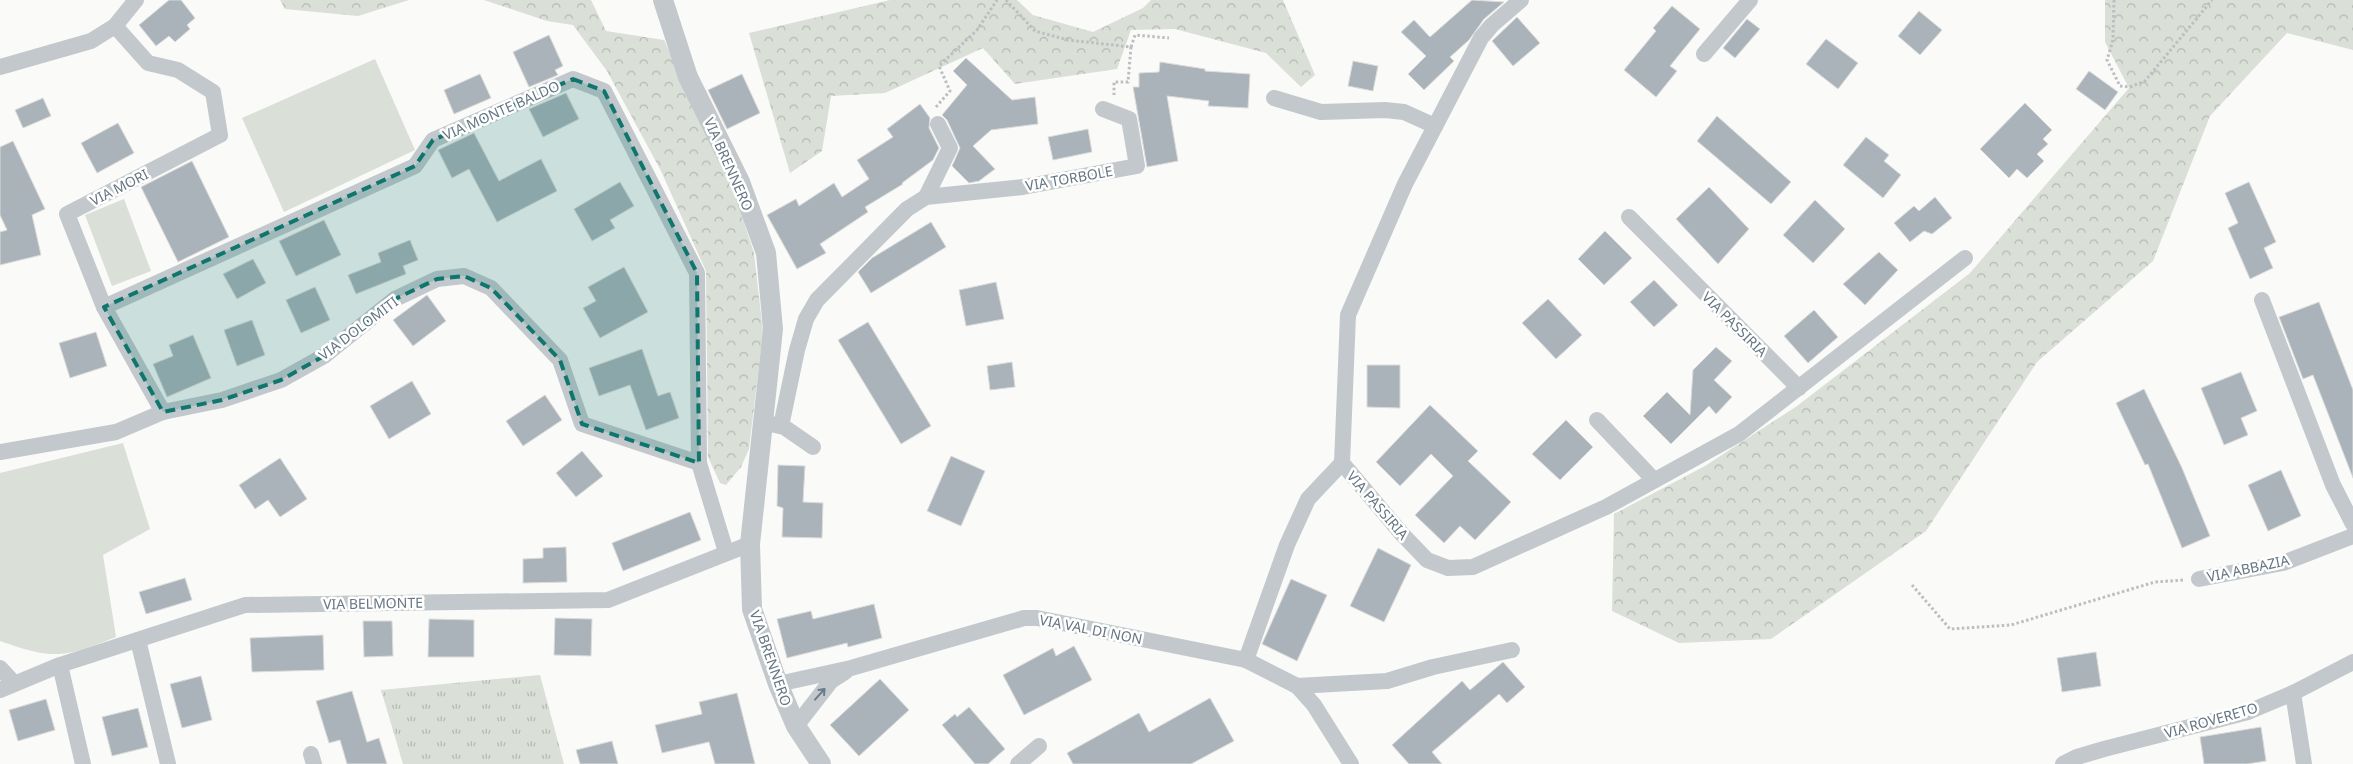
<svg xmlns="http://www.w3.org/2000/svg" width="2353" height="764" font-family="'Noto Sans',sans-serif">
<defs>
<pattern id="grass-tufts" width="24" height="20" patternUnits="userSpaceOnUse" patternTransform="scale(1.25)"><rect width="24" height="20" fill="#dadfd7"/><path d="M3 7l-1-3M5 7V3M7 7l1-3M15 17l-1-3M17 17v-4M19 17l1-3" fill="none" stroke="#b4b9b4"/></pattern>
<pattern id="forest-crowns" width="20" height="18" patternUnits="userSpaceOnUse" patternTransform="scale(1.25)"><rect width="20" height="18" fill="#dadfd7"/><path d="M2 6a3 3 0 1 1 6 0M12 15a3 3 0 1 1 6 0" fill="none" stroke="#b4b9b4"/></pattern>
</defs>
<rect width="100%" height="100%" fill="#fafaf8"/>
<path fill="url(#grass-tufts)" d="M540,675L564,764H403L381,690Z"/>
<g fill="url(#forest-crowns)">
<path d="M280,0H409L358,16L285,9Z"/>
<path d="M484,0H591L606,31L664,40L731,183L754,253L763,332L749,449L741,467L726,485L720,483L708,457L706,271L661,171L607,71L573,25L547,21Z"/>
<path d="M890,0H1017L1033,15L1093,32L1143,8L1151,0H1283L1315,75L1301,87L1266,53L1175,29L1131,30L1117,69L1015,84L983,48L885,93L831,96L822,151L790,173L749,33Z"/>
<path d="M2105,0H2353V50L2287,33L2210,116L2153,261L2037,362L1926,531L1771,639L1679,643L1612,611L1614,514L1705,466L1797,406L1970,273L2129,88L2105,42Z"/>
</g>
<g fill="#dadfd7">
<path d="M375,59L415,150L284,212L242,118Z"/>
<path d="M124,199L151,271L112,286L85,215Z"/>
<path d="M123,443L150,529L103,555L116,637C64,658 53,660 0,641V473Z"/>
</g>
<g fill="#aab3b9" stroke="#dcdcda">
<path d="M169,0H181L195,18L187,25L190,29L175,42L169,36L156,46L139,25Z"/>
<path d="M1472,0L1504,2L1484,19L1469,40L1450,57L1454,61L1424,90L1408,74L1426,56L1401,32L1414,20L1430,37Z"/>
<path d="M1672,6L1700,29L1670,66L1677,71L1656,97L1624,70L1656,31L1653,28Z"/>
<path d="M1919,11L1942,30L1920,55L1898,36Z"/>
<path d="M1517,17L1540,43L1513,66L1492,41Z"/>
<path d="M1747,19L1760,29L1735,58L1723,48Z"/>
<path d="M549,35L563,66L555,70L558,75L529,87L513,52Z"/>
<path d="M1826,39L1858,63L1838,89L1806,64Z"/>
<path d="M966,58L1012,100L1035,97L1038,124L991,130L973,146L995,169L979,181L969,183L952,166L960,148L947,120L942,115L967,85L953,71Z"/>
<path d="M1353,61L1378,66L1373,91L1348,86Z"/>
<path d="M1160,62L1205,69V71L1250,74L1248,108L1208,106L1209,101L1167,96L1178,161L1147,167L1133,87H1139V73L1159,72Z"/>
<path d="M2089,71L2118,92L2105,110L2076,89Z"/>
<path d="M480,74L491,98L454,114L444,90Z"/>
<path d="M742,74L760,113L727,129L708,90Z"/>
<path d="M566,93L579,119L543,137L529,109Z"/>
<path d="M43,98L51,116L23,128L15,110Z"/>
<path d="M2025,103L2052,130L2043,139L2048,144L2037,154L2044,161L2027,178L2017,169L2009,178L1980,149Z"/>
<path d="M920,104L930,118L929,128L939,148L933,160L902,183L903,184L865,207L868,212L820,244L826,253L797,269L767,215L796,199L799,206L834,183L842,197L869,179L857,160L893,137L887,129Z"/>
<path d="M1717,116L1791,182L1771,204L1697,141Z"/>
<path d="M118,123L134,153L97,173L81,143Z"/>
<path d="M1088,129L1092,152L1053,160L1048,137Z"/>
<path d="M474,133L499,181L541,159L557,191L497,222L469,169L452,178L438,150Z"/>
<path d="M1866,137L1889,155L1884,161L1901,175L1883,198L1843,165Z"/>
<path d="M13,141L45,209L32,215L41,255L0,265V232L7,230L0,215V147Z"/>
<path d="M192,161L229,237L178,262L141,187Z"/>
<path d="M620,182L634,206L610,220L615,228L592,241L574,209Z"/>
<path d="M2249,182L2276,242L2264,248L2273,268L2250,279L2228,228L2238,223L2225,193Z"/>
<path d="M1709,187L1749,229L1718,264L1676,219Z"/>
<path d="M1935,197L1952,218L1932,234L1924,231L1910,242L1894,223L1914,206L1919,211Z"/>
<path d="M1815,200L1845,229L1813,263L1783,235Z"/>
<path d="M324,220L341,255L296,276L279,241Z"/>
<path d="M931,222L946,247L871,293L858,272L872,258Z"/>
<path d="M1605,231L1632,258L1604,285L1578,259Z"/>
<path d="M410,240L418,260L403,266L406,274L356,294L348,275L381,262L378,253Z"/>
<path d="M1879,252L1898,270L1865,305L1843,284Z"/>
<path d="M253,259L266,283L237,299L223,274Z"/>
<path d="M624,267L648,312L600,338L583,308L596,301L588,287Z"/>
<path d="M1654,280L1678,305L1654,327L1630,302Z"/>
<path d="M996,282L1004,319L966,326L959,290Z"/>
<path d="M315,287L330,320L301,333L286,300Z"/>
<path d="M427,295L446,321L413,346L393,320Z"/>
<path d="M1548,299L1582,335L1556,359L1522,323Z"/>
<path d="M2319,302L2353,390V478L2313,375L2303,379L2279,317Z"/>
<path d="M1814,310L1838,337L1808,363L1784,336Z"/>
<path d="M252,320L265,355L237,366L224,330Z"/>
<path d="M868,322L931,426L901,444L838,340Z"/>
<path d="M96,332L107,366L70,378L59,343Z"/>
<path d="M193,335L211,378L167,397L153,364L173,356L169,345Z"/>
<path d="M1716,347L1732,361L1714,380L1732,397L1716,414L1709,406L1671,444L1643,416L1667,392L1690,415L1693,370Z"/>
<path d="M642,349L658,396L670,392L679,418L646,430L630,385L599,396L589,368Z"/>
<path d="M1012,362L1015,387L990,390L987,366Z"/>
<path d="M1367,365H1400V408L1367,407Z"/>
<path d="M2241,372L2257,411L2241,418L2248,435L2224,445L2201,388Z"/>
<path d="M412,381L431,414L389,439L370,406Z"/>
<path d="M2144,389L2182,468L2210,536L2182,548L2148,464L2145,465L2116,403Z"/>
<path d="M545,395L562,420L523,446L506,421Z"/>
<path d="M1430,405L1478,451L1468,461L1511,502L1475,540L1460,526L1444,543L1415,515L1453,476L1431,454L1400,486L1376,462Z"/>
<path d="M1566,420L1593,447L1560,480L1532,454Z"/>
<path d="M582,451L603,476L576,497L556,473Z"/>
<path d="M951,456L985,471L961,526L927,511Z"/>
<path d="M280,458L307,499L280,517L268,500L255,509L239,485Z"/>
<path d="M778,465L805,466L803,502L823,503L822,538L782,537L783,508L777,506Z"/>
<path d="M2281,470L2301,516L2268,531L2248,485Z"/>
<path d="M690,512L701,540L623,571L612,543Z"/>
<path d="M566,547L567,582L523,583V559L543,558V548Z"/>
<path d="M1378,548L1411,565L1384,622L1350,606Z"/>
<path d="M185,578L192,600L146,614L139,592Z"/>
<path d="M1291,579L1327,595L1297,661L1262,644Z"/>
<path d="M874,604L882,638L848,647L847,643L787,658L777,619L811,611L813,619Z"/>
<path d="M555,618L592,619L591,656L554,655Z"/>
<path d="M429,619L474,620V657H428Z"/>
<path d="M363,621H392L393,656L364,657Z"/>
<path d="M323,635L324,670L252,672L250,638Z"/>
<path d="M1074,646L1092,680L1024,715L1003,675L1053,648L1056,656Z"/>
<path d="M2096,652L2101,686L2062,692L2057,658Z"/>
<path d="M1503,662L1525,687L1507,703L1499,694L1432,752L1442,764H1409L1392,745L1462,681L1470,690Z"/>
<path d="M201,676L212,720L182,728L170,684Z"/>
<path d="M880,679L909,710L859,756L830,725Z"/>
<path d="M352,691L367,742L379,738L387,764H347L340,740L329,743L316,701Z"/>
<path d="M737,693L755,764H715L709,742L662,753L655,725L702,714L699,702Z"/>
<path d="M1210,698L1234,741L1191,764H1073L1067,753L1139,713L1149,732Z"/>
<path d="M46,699L55,730L18,741L9,710Z"/>
<path d="M969,707L1005,749L988,764H975L942,725L955,714L957,717Z"/>
<path d="M138,708L148,747L112,756L102,717Z"/>
<path d="M2261,727L2266,761L2247,764H2204L2200,737Z"/>
<path d="M612,741L618,764H580L576,750Z"/>
</g>
<g fill="none" stroke-linecap="round" stroke-linejoin="round">
<g stroke="#bbbfc2" stroke-width="3" stroke-dasharray="2.5 2.5" stroke-linecap="butt">
<path d="M1006,0L1035,31L1068,40L1131,47L1128,82H1114V95"/>
<path d="M2114,0L2113,40L2107,60L2120,86L2130,87L2145,81L2212,0"/>
<path d="M1131,47L1135,35L1169,38"/>
<path d="M936,107L950,91L939,66L977,30L997,0"/>
<path d="M1912,585L1950,629L2011,625L2155,582L2184,580"/>
</g>
<g stroke="#c3c8cc" stroke-width="16">
<path d="M1521,0L1492,25L1481,38L1405,184L1348,315L1342,463L1402,534L1427,560L1448,568L1473,567L1606,507L1739,434L1965,258"/>
<path d="M115,26L148,63L178,70L213,92L220,135L67,214L104,307L163,412"/>
<path d="M1704,54L1750,0"/>
<path d="M0,67L91,41L115,26L136,0"/>
<path d="M1274,98L1321,112L1385,110L1404,112L1435,126"/>
<path d="M926,197L950,148L938,124"/>
<path d="M1629,217L1799,388"/>
<path d="M2262,300L2333,485L2353,524"/>
<path d="M104,307L415,166L433,140L573,79L604,91L697,273L699,463"/>
<path d="M1597,420L1654,480"/>
<path d="M771,424L784,427L813,447"/>
<path d="M781,426L797,350L806,319L817,300L907,209L926,197L1023,187L1137,166L1129,119L1103,109"/>
<path d="M0,452L116,432L163,412L222,400L281,380L324,356L395,299L437,279L464,276L491,288L560,360L582,424L699,463L726,552"/>
<path d="M2199,579L2283,563L2353,536"/>
<path d="M138,640L168,764"/>
<path d="M1246,660L1287,545L1308,499L1342,463"/>
<path d="M60,665L83,764"/>
<path d="M0,668L14,683"/>
<path d="M778,684L851,668L1024,618H1037L1246,660L1297,686L1314,705L1351,764"/>
<path d="M1297,686L1387,681L1433,667L1512,650"/>
<path d="M0,690L60,665L245,605L608,600L750,544"/>
<path d="M2293,693L2304,764"/>
<path d="M796,726L831,681L845,672"/>
<path d="M311,754L314,764"/>
<path d="M1018,764L1039,746"/>
<path d="M2063,764L2077,757L2104,749L2248,712L2293,693L2353,662"/>
</g>
<path stroke="#c3c8cc" stroke-width="20" d="M663,0L688,77L740,182L766,253L773,329L750,544L752,609L778,684L796,726L821,764"/>
</g>
<defs><path id="oneway-shaft" d="M-6 0H5M1.5-3L5.5 0L1.5 3" fill="none" stroke-width="1.6" stroke-linecap="round" stroke-linejoin="round" transform="scale(1.25)"/></defs>
<use stroke="#6a7a87" href="#oneway-shaft" transform="translate(820 694) rotate(-48)"/>
<path fill="#0f766e" fill-opacity="0.2" stroke="#0f766e" stroke-width="4" stroke-dasharray="10 6" stroke-linejoin="round" d="M573,79L604,91L697,273L699,463L582,424L560,360L491,288L464,276L437,279L395,299L324,356L281,380L222,400L163,412L104,307L415,166L433,140Z"/>
<g text-anchor="middle" dominant-baseline="central" stroke-width="5" stroke-linejoin="round" paint-order="stroke">
<g font-size="14" fill="#657683" stroke="#fff">
<text transform="translate(501 110) rotate(-24)">VIA MONTE BALDO</text>
<text transform="translate(729 164) rotate(66)">VIA BRENNERO</text>
<text transform="translate(1069 178) rotate(-10)">VIA TORBOLE</text>
<text transform="translate(119 187) rotate(-27)">VIA MORI</text>
<text transform="translate(1735 324) rotate(45)">VIA PASSIRIA</text>
<text transform="translate(358 328) rotate(-37)">VIA DOLOMITI</text>
<text transform="translate(1378 505) rotate(49)">VIA PASSIRIA</text>
<text transform="translate(2248 568) rotate(-12)">VIA ABBAZIA</text>
<text transform="translate(373 603) rotate(-1)">VIA BELMONTE</text>
<text transform="translate(1091 629) rotate(11)">VIA VAL DI NON</text>
<text transform="translate(771 658) rotate(71)">VIA BRENNERO</text>
<text transform="translate(2211 720) rotate(-16)">VIA ROVERETO</text>
</g>
</g>
</svg>
